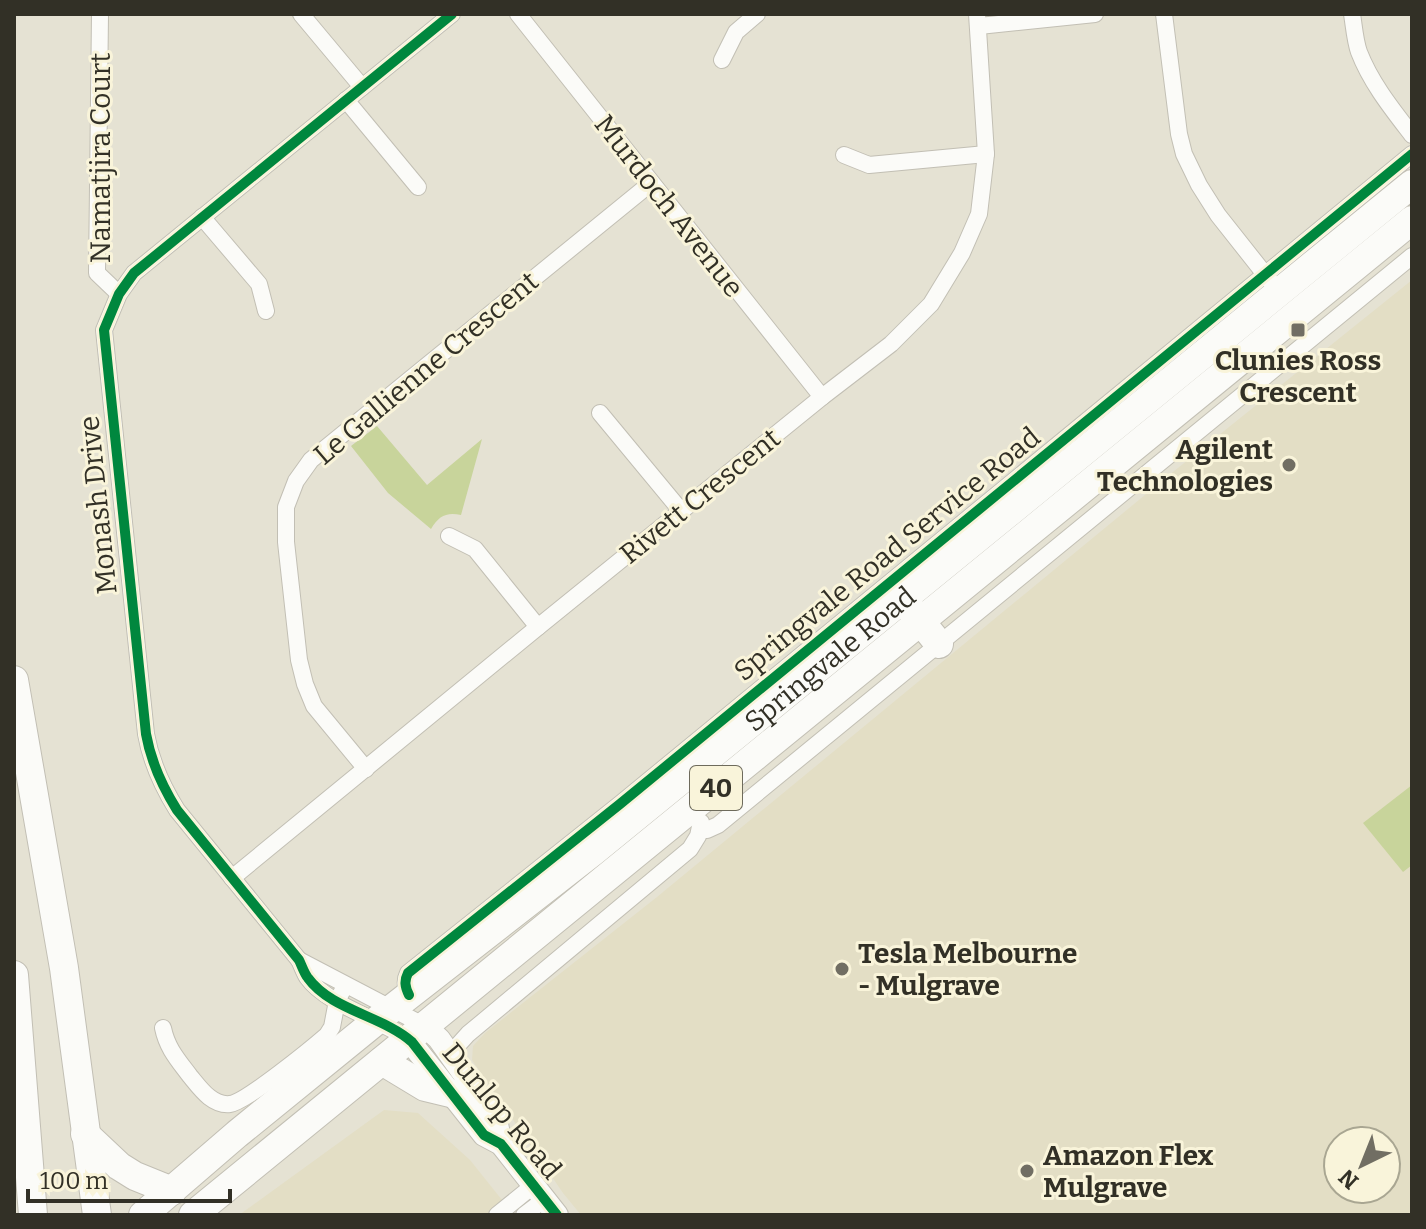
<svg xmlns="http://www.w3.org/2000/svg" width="1426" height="1229" font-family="Bitter,serif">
<rect width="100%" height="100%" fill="#e5e2d3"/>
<g fill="#e3dec5" fill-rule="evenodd">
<path d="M1412,280V1215H581L563,1193L472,1060L473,1046L485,1033L657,897L1168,476ZM1338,1141H1386V1189H1338Z"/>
<path d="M384,1110L418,1113L470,1160L514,1215H239Z"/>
</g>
<g fill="#c8d49b">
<path d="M377,426L427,485L482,439L461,515C446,512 439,516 431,529L388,493L351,446Z"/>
<path d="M1412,785V865L1403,872L1363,823Z"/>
</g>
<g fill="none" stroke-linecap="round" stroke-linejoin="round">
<g stroke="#c2bfb4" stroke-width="18">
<g id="street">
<path d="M100,14L97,273L119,294"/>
<path d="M301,14L362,87"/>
<path d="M518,14L822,397"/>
<path d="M1164,14L1179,134L1184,154L1199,185L1218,215L1271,282"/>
<path d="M1352,14C1354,26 1355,41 1359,52C1371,83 1392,109 1412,135"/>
<path d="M979,26L1095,14"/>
<path d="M722,60L736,32L757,14"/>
<path d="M346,100L418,187"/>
<path d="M844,155L869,165L986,154"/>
<path d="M202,217L259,284L266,311"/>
<path d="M600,413L682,512"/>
<path d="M449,536L475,549L538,627"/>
<path d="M366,769L314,706L305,684L299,660L286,542V507L296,481L311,460L651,183"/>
<path d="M700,830H707L718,825L1412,256"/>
<path d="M232,878L538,627L822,397L891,344L931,304L962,253L979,214L986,154L977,14"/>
<path d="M299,960L425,1026"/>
<path d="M409,995C405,987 404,981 408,973L620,804L1412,154"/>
<path d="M163,1028C167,1048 178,1060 190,1076C200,1088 212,1106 230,1104C246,1102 312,1048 327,1035L332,1027L337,1001L345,986"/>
<path d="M408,1039C380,1019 327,1005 307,977C304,972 302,966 299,960L177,810C162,786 151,762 146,734L104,330L119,294L134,273L452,14"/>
<path d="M450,1054L468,1034L690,849L698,836L701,822"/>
<path d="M497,1215L534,1185"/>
<path d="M524,1215L545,1199"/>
</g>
</g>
<g stroke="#c2bfb4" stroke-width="24">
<g id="secondary">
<path d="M425,1026L439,1039L496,1119L501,1144"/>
<path d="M408,1039L484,1135L501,1144L557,1215"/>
</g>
</g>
<g stroke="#c2bfb4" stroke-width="30">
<g id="highway">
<path d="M909,607L939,644"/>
<path d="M14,680L64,968L97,1215"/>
<path d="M14,975L33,1215"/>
<path d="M382,1061L425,1087L454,1094"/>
<path d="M85,1134L119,1166L135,1176L172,1191"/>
<path id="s1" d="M143,1215L237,1134L376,1021L594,851L1412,184"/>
<path d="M193,1215L1412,220"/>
</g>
</g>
<use href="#street" stroke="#fbfbf8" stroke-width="16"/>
<use href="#secondary" stroke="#fbfbf8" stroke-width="22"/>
<use href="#highway" stroke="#fbfbf8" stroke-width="28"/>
<g stroke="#f9f4da" stroke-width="15">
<g id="cycleway">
<path d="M452,14L134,273L119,294L104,330L146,734C151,762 162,786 177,810L299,960C302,966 304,973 308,978C331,1010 383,1016 412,1042L484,1135L501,1144L557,1215"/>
<path d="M409,995C405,987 404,981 408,973L620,804L1412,154"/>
</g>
</g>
<use href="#cycleway" stroke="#00873e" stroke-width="10"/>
</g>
<g fill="#716e63" stroke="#f9f4da" stroke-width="3">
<rect x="1290" y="322" width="16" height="16" rx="4"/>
<circle cx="1289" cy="465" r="8"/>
<circle cx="842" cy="969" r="8"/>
<circle cx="1027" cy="1171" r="8"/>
</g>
<g text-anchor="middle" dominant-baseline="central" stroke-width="6" stroke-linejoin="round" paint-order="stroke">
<rect fill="#f9f4da" stroke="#6e6b5c" stroke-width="2" x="690" y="766" width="52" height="44" rx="6"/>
<g font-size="26" font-weight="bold" fill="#323026">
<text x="716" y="788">40</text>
</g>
<g font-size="28" fill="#323026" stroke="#f9f4da">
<text transform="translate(100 158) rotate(-90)">Namatjira Court</text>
<text transform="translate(669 206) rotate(52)">Murdoch Avenue</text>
<text transform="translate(426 368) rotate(-40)">Le Gallienne Crescent</text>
<text transform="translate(700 496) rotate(-39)">Rivett Crescent</text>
<text transform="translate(98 505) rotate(-96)">Monash Drive</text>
<text transform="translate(887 554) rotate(-39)">Springvale Road Service Road</text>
<text stroke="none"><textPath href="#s1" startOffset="884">Springvale Road</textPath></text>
<text transform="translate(502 1111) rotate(50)">Dunlop Road</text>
</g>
<g font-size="28" font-weight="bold" fill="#323026" stroke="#f9f4da" text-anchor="start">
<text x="1298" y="360" text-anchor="middle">Clunies Ross<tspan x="1298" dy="32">Crescent</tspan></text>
<text x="1273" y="449" text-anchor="end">Agilent<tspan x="1273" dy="32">Technologies</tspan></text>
<text x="858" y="953">Tesla Melbourne<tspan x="858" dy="32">- Mulgrave</tspan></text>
<text x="1043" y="1155">Amazon Flex<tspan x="1043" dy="32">Mulgrave</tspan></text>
</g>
</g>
<rect width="1426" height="1229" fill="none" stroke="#323026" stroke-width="32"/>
<g transform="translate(1362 1165) rotate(223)"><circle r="38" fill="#f9f4da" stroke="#a9a692" stroke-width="2"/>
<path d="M0-6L14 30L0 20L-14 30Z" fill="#716e63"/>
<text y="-12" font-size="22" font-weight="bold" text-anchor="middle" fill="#323026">N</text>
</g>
<path d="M28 1189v12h202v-12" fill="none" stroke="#323026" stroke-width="4"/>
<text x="40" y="1189" font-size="24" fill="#323026" stroke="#f9f4da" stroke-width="6" paint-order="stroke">100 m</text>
</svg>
